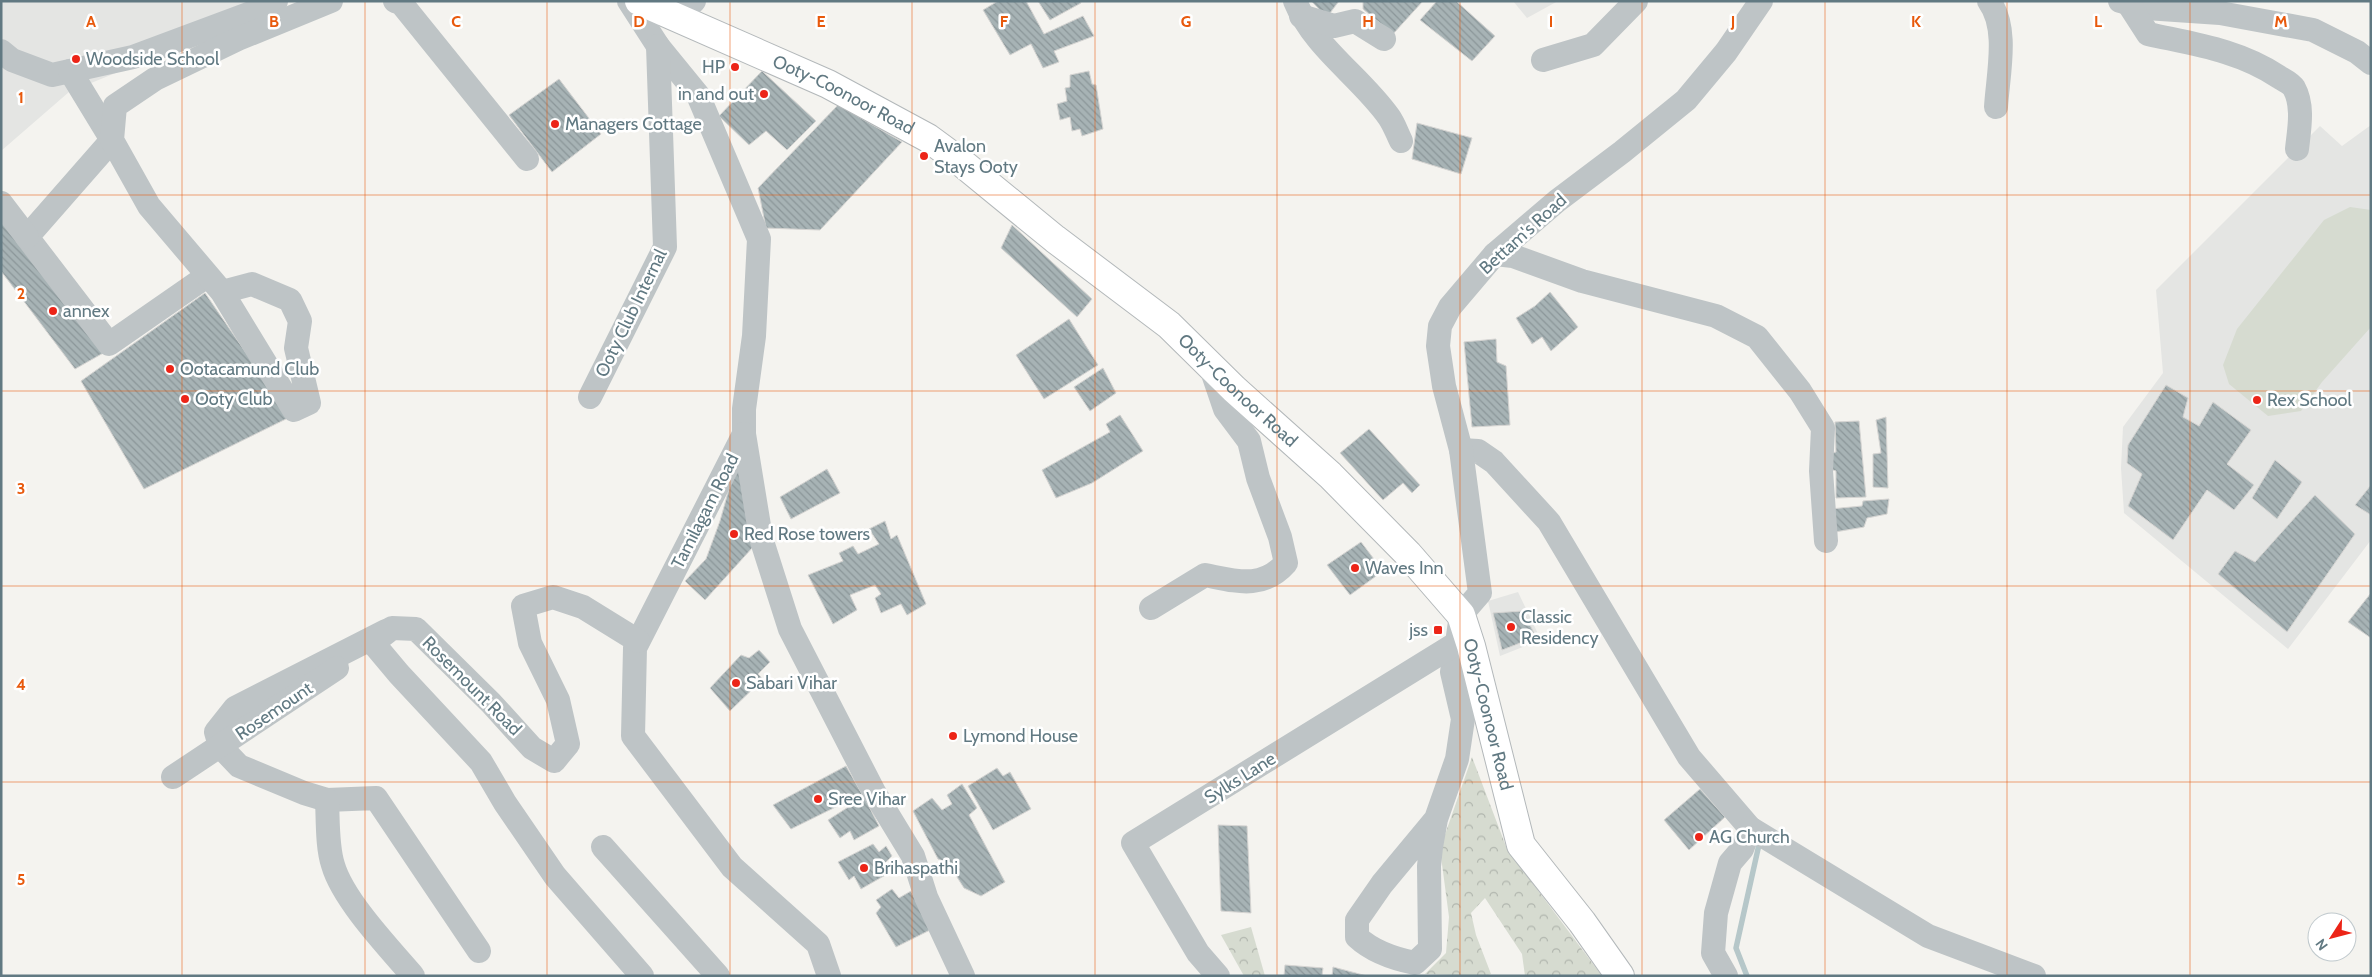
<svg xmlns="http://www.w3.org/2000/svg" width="2372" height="977" font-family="Cabin,sans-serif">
<defs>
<pattern id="forest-crowns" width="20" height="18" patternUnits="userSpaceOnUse" patternTransform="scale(1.25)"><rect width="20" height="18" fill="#d6dbd0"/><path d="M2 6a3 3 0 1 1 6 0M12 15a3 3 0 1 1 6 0" fill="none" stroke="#b1b6ae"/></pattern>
<pattern id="building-back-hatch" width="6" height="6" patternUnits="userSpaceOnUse" patternTransform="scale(1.25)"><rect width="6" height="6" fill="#a7b3b5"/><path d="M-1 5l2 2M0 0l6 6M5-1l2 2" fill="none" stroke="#8b9699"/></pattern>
</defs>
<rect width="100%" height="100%" fill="#f4f3ef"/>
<g fill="#e4e5e3">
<path d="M1,1H285L231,26L69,92L1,151Z"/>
<path d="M1513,1H1558L1527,18Z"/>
<path d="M2371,125V540L2288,649L2124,513L2121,468L2123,427L2163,373L2156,290L2320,126L2342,146Z"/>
<path d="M1518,592L1541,640L1500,656L1488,601Z"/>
</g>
<g fill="url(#forest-crowns)">
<path d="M1472,757L1507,849L1602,976H1525L1522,954L1485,898L1471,913L1476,935L1491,974L1485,976L1425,974L1446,953L1449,917L1440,849Z"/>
<path d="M1251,927L1265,976H1244L1221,935Z"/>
</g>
<path fill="#d6dbd0" d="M2350,207L2371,210V327L2322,382L2301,411L2268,416L2229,384L2223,365L2237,329L2324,220Z"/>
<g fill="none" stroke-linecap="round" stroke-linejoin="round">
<path stroke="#b6c7c9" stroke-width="5.5" d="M1747,976L1736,948L1760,840"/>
</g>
<g fill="url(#building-back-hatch)" stroke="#d5d4d2">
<path d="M998,1H1026L1044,34L1083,16L1094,36L1054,51L1059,62L1043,68L1031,44L1010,55L983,10Z"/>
<path d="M1038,1H1080L1081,3L1050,20Z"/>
<path d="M1311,1H1339L1327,17Z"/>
<path d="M1363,1H1423L1393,34L1363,9Z"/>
<path d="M1437,1H1456L1495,36L1472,61L1420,20Z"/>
<path d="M762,71L816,121L787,150L766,131L749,145L719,116Z"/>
<path d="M1089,71L1092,84L1096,85L1103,129L1082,136L1080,129L1072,131L1070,117L1060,120L1057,104L1067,101L1065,88L1070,87V75Z"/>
<path d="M559,79L601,134L552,172L509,115Z"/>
<path d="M838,105L902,142L820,230L766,228L758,188Z"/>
<path d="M1417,123L1472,138L1461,174L1412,159Z"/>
<path d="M1,211L105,352L75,369L1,271Z"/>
<path d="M1012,225L1092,299L1077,317L1001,248Z"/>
<path d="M1550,292L1578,327L1551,351L1542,337L1532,344L1516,318L1535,306Z"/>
<path d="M205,293L290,417L144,489L81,381Z"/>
<path d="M1069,319L1098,365L1044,399L1016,355Z"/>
<path d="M1496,339L1497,362L1506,366L1510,425L1472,427L1464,342Z"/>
<path d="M1103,368L1116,393L1090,411L1074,387Z"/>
<path d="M2166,385L2188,398L2183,417L2199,426L2213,402L2251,430L2227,464L2254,485L2234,510L2207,490L2173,540L2128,506L2142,474L2127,463L2128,445Z"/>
<path d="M1120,415L1143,451L1092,483L1056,498L1042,470L1110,432L1106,424Z"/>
<path d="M1886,417L1888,488L1873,487V454L1881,453L1876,420Z"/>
<path d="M1859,421L1866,497L1836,498V471L1827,468V454L1836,452L1835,422Z"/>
<path d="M1369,429L1420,485L1412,493L1403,483L1383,500L1340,453Z"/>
<path d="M2275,460L2302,482L2277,519L2252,498Z"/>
<path d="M745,469L753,547L705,600L685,581L706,559L720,521L734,471Z"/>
<path d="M827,469L840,493L791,519L780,497Z"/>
<path d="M2371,485V515L2355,505Z"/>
<path d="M2315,495L2355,534L2287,632L2218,574L2235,551L2255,562Z"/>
<path d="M1889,499L1887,514L1867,518L1864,527L1835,532L1830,509L1862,506L1863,501Z"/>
<path d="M885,521L891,539L897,535L926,604L907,615L901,604L881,613L875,598L881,594L875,585L850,595L857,610L833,624L808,575L843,561L839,553L853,546L858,554L879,544L869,529Z"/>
<path d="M1361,542L1383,571L1350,595L1327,565Z"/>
<path d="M2371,593V638L2348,622Z"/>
<path d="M1523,611L1536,637L1502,650L1493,613Z"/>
<path d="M759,650L770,662L758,674L763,679L730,711L710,688L741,655L749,658Z"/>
<path d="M846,766L862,794L791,829L773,805Z"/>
<path d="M997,768L1003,776L1010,772L1031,809L993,830L968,786Z"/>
<path d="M962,784L977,808L969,815L1005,882L981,896L964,888L948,863L938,859L913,811L932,798L942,810L952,804L947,795Z"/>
<path d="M1700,789L1725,817L1689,850L1664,820Z"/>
<path d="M864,797L879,826L854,840L850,831L840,838L828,820Z"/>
<path d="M1218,825L1247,826L1251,913L1221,911Z"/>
<path d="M873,844L879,852L886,846L892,856L884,864L889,873L861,889L854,876L849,880L838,862Z"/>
<path d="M892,889L899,898L911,891L932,929L896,947L876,913L881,907L876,900Z"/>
<path d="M1285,965L1323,968L1322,976H1284Z"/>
<path d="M1333,967L1367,976H1332Z"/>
</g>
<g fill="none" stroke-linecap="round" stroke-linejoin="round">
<g stroke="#b3b8ba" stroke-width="30">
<g id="highway">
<path id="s1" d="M639,1L828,84L928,138L962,163L1055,239L1169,325L1234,389L1330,475L1408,554L1461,615L1471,646L1521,845L1582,922L1620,976"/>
</g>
</g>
<g stroke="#bec4c6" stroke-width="24">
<path d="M395,1L401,3L527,159"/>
<path d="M629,1L658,46L698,95L759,239L754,336L744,409V434L635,648L633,736L732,867L818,944L829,976"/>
<path d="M1295,1C1314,48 1361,77 1389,117C1394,124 1397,133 1401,141"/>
<path d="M1989,1C2009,28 1998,74 1996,107"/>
<path d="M2120,1L2146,8L2220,13L2313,30L2357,52L2371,63"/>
<path d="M2128,3L2148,34C2193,44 2239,50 2279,77C2284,80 2291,83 2294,88C2304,106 2299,130 2297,149"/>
<path d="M1301,16L1334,26L1355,21L1384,39"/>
<path d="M677,17L694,1"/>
<path d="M1,51L12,60L52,75L133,57L251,13L276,1"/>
<path d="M1543,60L1593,45L1636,1"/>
<path d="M70,71L112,140L27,237L109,344L207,276"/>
<path d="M1,203L27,237"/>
<path d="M1495,254L1513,256L1582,281L1716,316L1757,337L1800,391L1823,428L1821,471L1826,541"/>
<path d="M222,292L252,284L290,300L300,321L296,348L309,403L294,410L222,292L149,206L112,140L115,106L155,79L238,39L331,1"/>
<path d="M590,397L665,247L658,46"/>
<path d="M744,434L761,538L790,629L874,792L913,856L926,897L963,976"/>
<path d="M1461,450L1478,451L1494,462L1549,522L1689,757L1750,828L1928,936L2034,976"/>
<path d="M1151,608L1205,575C1236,581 1262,590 1286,563L1280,537L1258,478L1249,441L1225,409L1210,365"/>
<path d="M386,631L235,708L216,732L220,746L239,766L304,793L327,800L376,798L479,951"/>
<path d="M638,641L583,607L553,597L523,606L530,643L558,700L568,744L554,761L532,748L491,703L416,629L392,628L373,643L399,674L481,762L505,803L555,876L642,976"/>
<path d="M173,777L337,668"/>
<path d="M327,800C328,820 327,847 333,865C343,900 389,948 413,976"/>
<path d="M1436,819L1382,884L1357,920V937C1372,951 1395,959 1415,963L1430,949L1429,866L1431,847L1436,819L1457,759L1463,719L1452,672L1457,643"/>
<path d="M603,847L718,976"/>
<path d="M1218,976L1198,953L1133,843L1457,643L1461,615L1480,593L1461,450L1444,386L1438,346L1440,326L1450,307L1495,254L1557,201L1622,152L1686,100L1726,52L1761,1"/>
<path d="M1726,976L1713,953L1716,913L1730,863L1742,849L1750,828"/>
</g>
<use href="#highway" stroke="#fff" stroke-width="28"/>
</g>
<path fill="none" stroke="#e8590c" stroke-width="1" stroke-opacity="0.55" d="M182,1V976M365,1V976M547,1V976M730,1V976M912,1V976M1095,1V976M1277,1V976M1460,1V976M1642,1V976M1825,1V976M2007,1V976M2190,1V976M1,195H2371M1,391H2371M1,586H2371M1,782H2371"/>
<g fill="#ec2417" stroke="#fff" stroke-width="2">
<circle cx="76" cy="59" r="5"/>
<circle cx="735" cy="67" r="5"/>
<circle cx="764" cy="94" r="5"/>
<circle cx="555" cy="124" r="5"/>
<circle cx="924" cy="156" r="5"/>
<circle cx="53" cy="311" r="5"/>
<circle cx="170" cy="369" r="5"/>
<circle cx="185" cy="399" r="5"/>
<circle cx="2257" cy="400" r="5"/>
<circle cx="734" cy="534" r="5"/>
<circle cx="1355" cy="568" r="5"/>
<circle cx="1511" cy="627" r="5"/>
<rect x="1433" y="625" width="10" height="10" rx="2.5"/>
<circle cx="736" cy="683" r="5"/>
<circle cx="953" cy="736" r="5"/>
<circle cx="818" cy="799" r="5"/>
<circle cx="1699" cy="837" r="5"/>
<circle cx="864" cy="868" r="5"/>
</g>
<g text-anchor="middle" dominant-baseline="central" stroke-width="5" stroke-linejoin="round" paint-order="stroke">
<g font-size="18" fill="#617982" stroke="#fff" text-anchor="start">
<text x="86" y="59">Woodside School</text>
<text x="725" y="67" text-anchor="end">HP</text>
<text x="754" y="94" text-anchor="end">in and out</text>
<text x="565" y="124">Managers Cottage</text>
<text x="934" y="146">Avalon<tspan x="934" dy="21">Stays Ooty</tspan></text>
<text x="63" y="311">annex</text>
<text x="180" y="369">Ootacamund Club</text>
<text x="195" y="399">Ooty Club</text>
<text x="2267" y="400">Rex School</text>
<text x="744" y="534">Red Rose towers</text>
<text x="1365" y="568">Waves Inn</text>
<text x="1521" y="617">Classic<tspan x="1521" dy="21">Residency</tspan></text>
<text x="1428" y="630" text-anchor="end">jss</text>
<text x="746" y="683">Sabari Vihar</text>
<text x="963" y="736">Lymond House</text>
<text x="828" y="799">Sree Vihar</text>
<text x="1709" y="837">AG Church</text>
<text x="874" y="868">Brihaspathi</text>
</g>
<g font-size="18" fill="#617982" stroke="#fff">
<text stroke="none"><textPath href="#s1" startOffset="225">Ooty-Coonoor Road</textPath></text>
<text transform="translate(1523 234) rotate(-42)">Bettam's Road</text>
<text transform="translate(631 313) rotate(-64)">Ooty Club Internal</text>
<text stroke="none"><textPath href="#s1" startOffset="720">Ooty-Coonoor Road</textPath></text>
<text transform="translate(705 511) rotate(-63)">Tamilagam Road</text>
<text transform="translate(472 686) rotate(45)">Rosemount Road</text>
<text transform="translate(274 711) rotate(-34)">Rosemount</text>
<text stroke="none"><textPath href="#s1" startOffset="1140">Ooty-Coonoor Road</textPath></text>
<text transform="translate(1240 778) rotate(-32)">Sylks Lane</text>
</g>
</g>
<g font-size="16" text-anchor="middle" font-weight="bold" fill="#e8590c" stroke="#fff" stroke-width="5" stroke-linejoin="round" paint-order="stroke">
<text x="91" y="27">A</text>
<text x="274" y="27">B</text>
<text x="456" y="27">C</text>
<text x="639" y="27">D</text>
<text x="821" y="27">E</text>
<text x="1004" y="27">F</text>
<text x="1186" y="27">G</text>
<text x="1368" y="27">H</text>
<text x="1551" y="27">I</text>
<text x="1733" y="27">J</text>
<text x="1916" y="27">K</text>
<text x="2098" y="27">L</text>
<text x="2281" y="27">M</text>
<text x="21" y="103">1</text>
<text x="21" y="299">2</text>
<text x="21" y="494">3</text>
<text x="21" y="690">4</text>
<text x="21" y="885">5</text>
</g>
<rect width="2372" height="977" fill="none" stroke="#617982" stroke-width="5"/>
<g transform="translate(2332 937) rotate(234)"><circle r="24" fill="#ffffff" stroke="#c0c9cd"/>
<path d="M0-4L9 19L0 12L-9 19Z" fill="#ec2417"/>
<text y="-8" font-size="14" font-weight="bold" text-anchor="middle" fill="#617982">N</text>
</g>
</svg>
